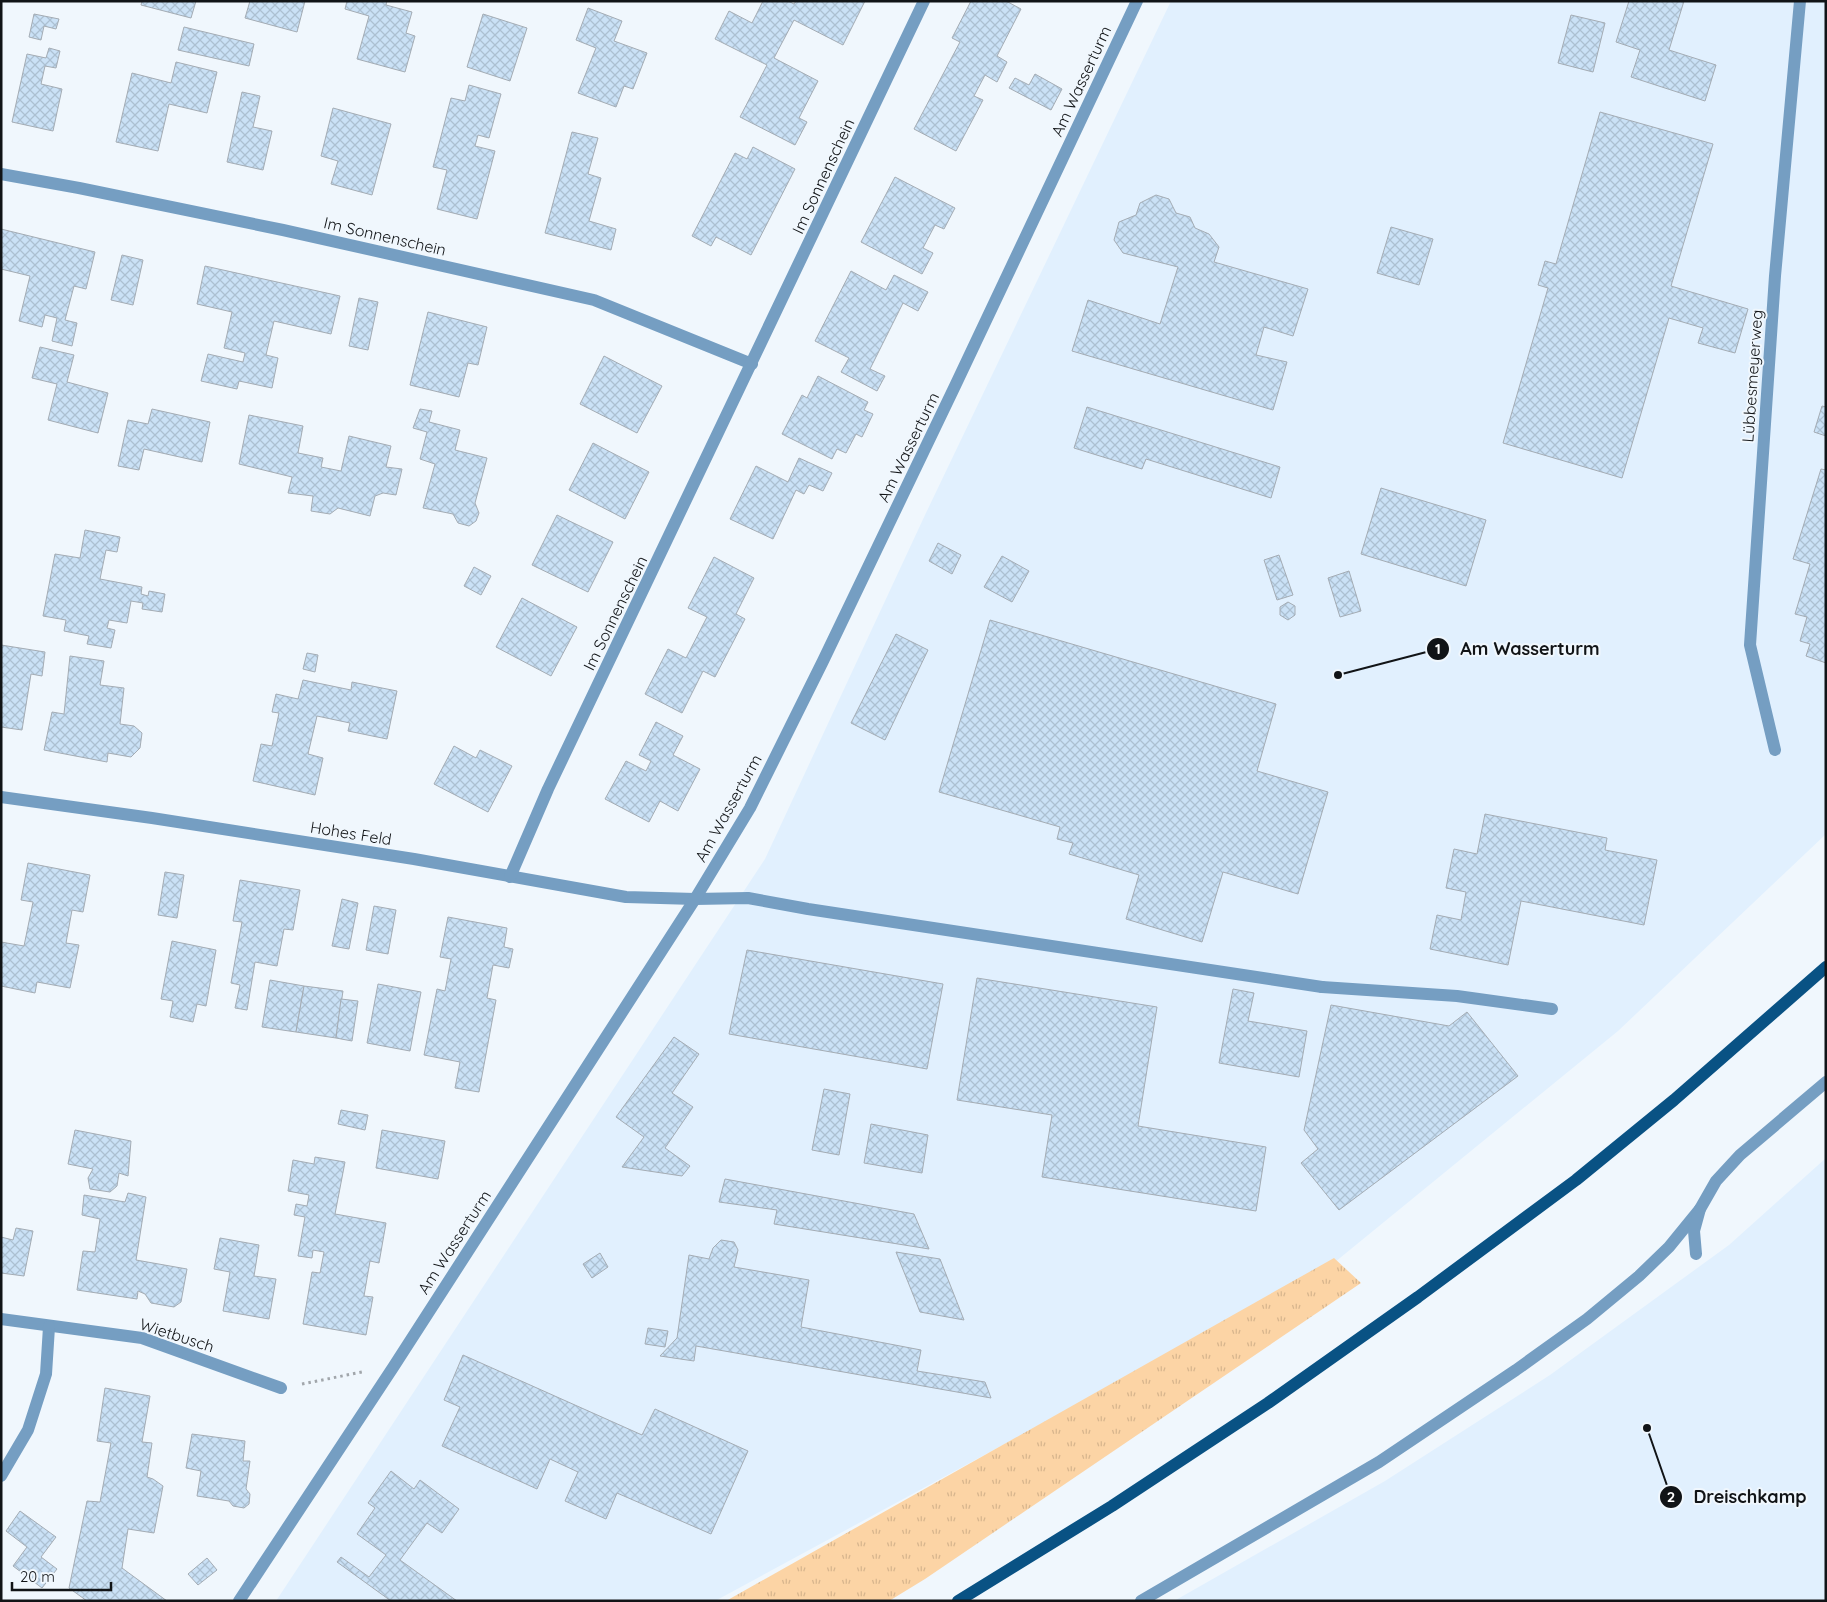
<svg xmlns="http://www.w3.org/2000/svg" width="1827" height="1602" font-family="Quicksand,sans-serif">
<defs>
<pattern id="grass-tufts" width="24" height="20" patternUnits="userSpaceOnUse" patternTransform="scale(1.25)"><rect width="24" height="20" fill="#fcd4a5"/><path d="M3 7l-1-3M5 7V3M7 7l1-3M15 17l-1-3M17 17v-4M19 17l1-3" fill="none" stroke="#d7b58d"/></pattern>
<pattern id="building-cross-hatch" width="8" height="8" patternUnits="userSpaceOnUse" patternTransform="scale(1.25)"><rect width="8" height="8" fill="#cae1f6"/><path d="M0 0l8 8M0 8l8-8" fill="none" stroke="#acc0d2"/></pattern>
</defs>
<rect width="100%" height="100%" fill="#f0f7fd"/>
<g fill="#e1f0fe">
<path d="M1171,1H1826V834L1618,1031L1324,1271L715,1601H276L765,859L925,515Z"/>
<path d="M1826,1158V1601H1174L1385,1481L1550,1375L1729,1245Z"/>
</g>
<path fill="url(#grass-tufts)" d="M1334,1258L1361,1283L925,1579L889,1601H726Z"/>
<g fill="url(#building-cross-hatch)" stroke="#a4acb4">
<path d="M142,1H196L191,18L141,5Z"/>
<path d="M250,1H305L297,32L245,18Z"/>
<path d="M347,1H387L386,5L412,12L406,33L415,36L405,72L357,59L369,16L345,9Z"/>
<path d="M763,1H788L794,4L796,1H865L843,45L794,20L774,58L818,81L799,118L807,122L795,145L740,117L767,65L715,39L729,11L752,23Z"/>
<path d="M971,1H1006L1021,9L997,56L1007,62L997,82L985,75L974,96L983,100L956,151L914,129L960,42L952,38Z"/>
<path d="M1629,1H1684L1669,50L1716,65L1705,101L1631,77L1640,50L1616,42Z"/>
<path d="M588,8L622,21L614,41L647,53L633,89L624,86L616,107L578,93L596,48L576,40Z"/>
<path d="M34,14L59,19L56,29L44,26L41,40L29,37Z"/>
<path d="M483,14L527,28L510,81L467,67Z"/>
<path d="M1571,15L1605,23L1593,72L1558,63Z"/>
<path d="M184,27L254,44L249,66L178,50Z"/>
<path d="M49,48L60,51L56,68L45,66L41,84L62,89L53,131L12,122L27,54L46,58Z"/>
<path d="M176,62L217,72L207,113L169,104L158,151L116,142L132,73L171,83Z"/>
<path d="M1035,74L1062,89L1051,110L1009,88L1015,78L1029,85Z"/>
<path d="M469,85L501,94L489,138L478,135L475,146L495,151L477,219L437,209L447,170L433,167L451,98L465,101Z"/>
<path d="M242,92L260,96L253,127L272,131L263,170L227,162Z"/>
<path d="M333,108L391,124L372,195L331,184L338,161L321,156Z"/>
<path d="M1600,112L1713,144L1671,286L1748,309L1735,353L1698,343L1703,328L1669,318L1622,478L1503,443L1548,288L1538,285L1545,261L1556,264Z"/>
<path d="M572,132L598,138L588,174L601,178L589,221L616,229L611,250L545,233Z"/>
<path d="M753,147L795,169L751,255L716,237L711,246L692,236L735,153L747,159Z"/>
<path d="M895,177L955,208L944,229L935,225L923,248L933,253L922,274L861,242Z"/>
<path d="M1156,195L1169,199L1176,213L1190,217L1195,228L1209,234L1219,247L1214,262L1308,289L1293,336L1264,327L1256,355L1287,362L1273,410L1072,351L1088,300L1160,324L1178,267L1123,253L1114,240L1119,222L1136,215L1140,203Z"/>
<path d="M1391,227L1433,239L1419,285L1377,273Z"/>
<path d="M1,229L95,252L86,289L74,286L65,320L77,323L72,346L52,341L57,318L45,315L42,327L19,321L30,276L1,269Z"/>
<path d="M122,255L143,260L133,305L111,300Z"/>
<path d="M205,266L340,296L331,334L274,321L266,355L278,358L272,388L239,381L237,389L201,381L208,354L243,362L245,353L224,348L232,312L197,304Z"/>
<path d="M851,271L886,290L894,275L928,292L918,311L903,303L870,369L885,376L877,391L841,372L849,358L815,341Z"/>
<path d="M359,298L378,302L368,350L349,346Z"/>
<path d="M428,312L487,327L478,365L468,363L459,397L410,385Z"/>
<path d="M40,347L74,355L67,382L108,393L98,433L48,420L57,384L32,378Z"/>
<path d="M604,356L662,386L637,433L580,404Z"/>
<path d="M818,376L868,402L864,410L873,414L862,437L856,434L846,453L837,449L832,459L782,434L802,395L807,398Z"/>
<path d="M1822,406L1826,407V436L1814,432Z"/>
<path d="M1087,407L1280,467L1271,498L1146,459L1142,469L1074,448Z"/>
<path d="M152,409L210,422L202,462L144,449L139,470L118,466L128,420L148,424Z"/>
<path d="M420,409L432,411L429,422L460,430L455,450L487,458L475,503L479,513L476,521L469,526L458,523L453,514L423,508L435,464L420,459L427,432L413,428Z"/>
<path d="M249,415L303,426L298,453L323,458L321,467L341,471L349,436L391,446L386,467L402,469L396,495L383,493L375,496L370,516L338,508L330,514L311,511L313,496L288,493L292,477L239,464Z"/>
<path d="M593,443L649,472L625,519L569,490Z"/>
<path d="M799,458L832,473L823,491L809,485L804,494L796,490L773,539L730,519L756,466L788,482Z"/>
<path d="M1821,469L1826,470V663L1806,656L1810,644L1800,641L1807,617L1795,614L1810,564L1793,559Z"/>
<path d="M1381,488L1486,520L1466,586L1361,554Z"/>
<path d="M557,515L613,542L588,592L532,565Z"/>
<path d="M85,530L120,537L117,552L106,550L100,579L142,587L141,594L148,596L149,591L165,594L162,612L142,609L143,603L131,601L127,623L109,620L107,628L115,630L111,648L87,644L89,636L64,631L66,620L43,616L55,554L80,558Z"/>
<path d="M938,543L961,555L952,574L929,561Z"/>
<path d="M1279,555L1293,595L1277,600L1264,560Z"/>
<path d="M1002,556L1029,571L1012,602L984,587Z"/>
<path d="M714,557L754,578L736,614L745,619L715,677L703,671L682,713L645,694L668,649L686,658L707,617L688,608Z"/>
<path d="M474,567L491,576L481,595L464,586Z"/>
<path d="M1349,571L1361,611L1340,617L1328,578Z"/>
<path d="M522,598L577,627L551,676L496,647Z"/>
<path d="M1288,602L1295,606V615L1288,620L1280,615V607Z"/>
<path d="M990,620L1276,704L1257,771L1328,792L1298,894L1223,872L1202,942L1126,919L1139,875L1069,854L1073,843L1057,839L1060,827L939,792Z"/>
<path d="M896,634L928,650L885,740L851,723Z"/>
<path d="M1,645L45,652L42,676L31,674L22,730L1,727Z"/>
<path d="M307,653L318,655L315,672L303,669Z"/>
<path d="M70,656L104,661L100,685L124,688L120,724L134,726L142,733L140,748L131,757L108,753L107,762L44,750L52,712L64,714Z"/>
<path d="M303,680L351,690L352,682L397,691L387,739L348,731L350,723L317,716L308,754L323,758L315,795L253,781L261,744L272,746L279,713L272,712L276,694L298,699Z"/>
<path d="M656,722L683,736L673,755L700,769L678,811L660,801L649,822L605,799L626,761L646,771L651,761L639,755Z"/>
<path d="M454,746L476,758L480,750L512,766L488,812L434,784Z"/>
<path d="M1485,814L1607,838L1605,850L1657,860L1644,925L1521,901L1508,965L1430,949L1437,915L1461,920L1466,892L1446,888L1454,849L1477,854Z"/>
<path d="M28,863L90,875L83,912L72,910L66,943L79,945L70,988L37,982L35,993L1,986V942L24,946L33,902L21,900Z"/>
<path d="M165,872L184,875L177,918L158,915Z"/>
<path d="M240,880L300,890L293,930L284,929L277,966L255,962L247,1010L235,1008L240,985L231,983L242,922L233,921Z"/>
<path d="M342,899L358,903L349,949L332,946Z"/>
<path d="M374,906L396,910L388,954L366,950Z"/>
<path d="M448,917L507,928L504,947L513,949L509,968L493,965L487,998L496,1000L479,1092L455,1088L460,1062L424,1055L437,989L445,991L451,959L440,957Z"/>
<path d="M172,941L216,950L206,1006L197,1004L193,1022L170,1017L173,1001L161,999Z"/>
<path d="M747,950L943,984L927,1069L729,1034Z"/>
<path d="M977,978L1157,1007L1138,1126L1266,1147L1256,1211L1042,1177L1052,1115L957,1100Z"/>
<path d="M270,980L304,986L296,1032L262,1027Z"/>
<path d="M378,984L421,992L410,1051L367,1043Z"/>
<path d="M304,986L343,991L336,1038L296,1032Z"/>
<path d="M1233,989L1254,993L1248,1021L1307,1031L1299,1077L1219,1063Z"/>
<path d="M341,999L358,1001L352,1041L336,1038Z"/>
<path d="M1331,1005L1449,1026L1467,1012L1518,1076L1339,1210L1301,1163L1318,1149L1304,1130Z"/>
<path d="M674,1037L699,1054L672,1093L693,1107L665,1148L690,1166L682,1176L622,1167L644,1137L616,1117Z"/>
<path d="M824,1089L850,1094L839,1155L812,1150Z"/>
<path d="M341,1110L368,1115L365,1130L338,1124Z"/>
<path d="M871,1124L928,1135L922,1173L864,1163Z"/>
<path d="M75,1130L131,1141L128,1176L119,1173L117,1186L110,1192L90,1189L88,1178L93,1169L68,1164Z"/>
<path d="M382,1130L445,1141L438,1179L376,1168Z"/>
<path d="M315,1157L345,1162L335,1214L386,1223L379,1263L370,1261L364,1296L373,1297L366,1335L303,1324L312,1272L320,1273L324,1252L313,1250L312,1258L298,1256L305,1217L294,1215L296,1204L307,1206L309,1195L288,1191L293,1160L314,1164Z"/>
<path d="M725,1179L914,1214L929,1249L774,1224L777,1210L719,1202Z"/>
<path d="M128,1193L146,1197L136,1260L187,1269L181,1302L174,1307L151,1303L145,1294L138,1291L137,1299L77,1290L83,1251L95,1252L100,1219L82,1215L84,1195L125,1202Z"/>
<path d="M16,1228L33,1231L24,1276L1,1273V1237L13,1240Z"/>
<path d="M220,1238L259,1245L254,1276L276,1279L269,1319L223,1311L230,1272L214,1269Z"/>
<path d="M721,1240L734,1242L738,1250L734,1267L809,1280L801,1327L921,1350L917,1371L985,1382L991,1398L696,1346L694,1361L660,1356L677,1338L689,1255L709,1259L713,1248Z"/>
<path d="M896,1252L940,1259L964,1320L920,1312Z"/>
<path d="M600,1253L608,1267L592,1278L583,1264Z"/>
<path d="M648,1328L668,1331L665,1347L645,1344Z"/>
<path d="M463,1355L642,1435L655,1409L748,1451L711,1534L617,1493L606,1519L565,1501L578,1472L550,1459L537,1489L442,1446L460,1407L444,1400Z"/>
<path d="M105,1388L150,1396L142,1442L152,1443L147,1477L153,1479L163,1486L154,1533L128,1529L122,1568L167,1601H87L69,1588L87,1501L100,1502L111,1443L97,1441Z"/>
<path d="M192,1434L245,1441L243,1461H250L246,1489L250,1494L249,1504L244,1508L233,1506L229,1501L197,1496L201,1471L186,1468Z"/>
<path d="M391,1471L414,1489L420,1480L459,1509L442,1533L427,1523L400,1560L457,1601H391L337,1562L341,1557L369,1577L386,1555L357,1534L375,1508L368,1503Z"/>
<path d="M20,1511L56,1537L41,1557L57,1569L42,1588L13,1566L27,1547L6,1531Z"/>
<path d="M207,1558L217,1570L198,1585L188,1574Z"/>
</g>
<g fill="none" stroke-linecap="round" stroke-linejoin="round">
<path stroke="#a1a6ab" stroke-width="3" stroke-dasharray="2.5 4" stroke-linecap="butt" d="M302,1384L362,1372"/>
<g stroke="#759ec2" stroke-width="12">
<path d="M1322,987L1457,996L1552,1009"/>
<path d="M1141,1601L1379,1462L1516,1370L1587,1319L1639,1276L1669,1247L1700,1209"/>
</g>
<g stroke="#759ec2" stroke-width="12">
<path d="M1,174L79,188L283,230L594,300L752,364"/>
<path d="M1775,750L1750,645L1775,276L1800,1"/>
<path d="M1,797L152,818L414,859L626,897L695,899L748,898L808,909L1322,987"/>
<path d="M510,877L548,789L924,1"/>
<path d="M1696,1254L1694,1231L1700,1209L1716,1181L1740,1155L1826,1082"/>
<path d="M1,1319L142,1338L281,1388"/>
<path d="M1,1476L28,1430L46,1374L49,1327"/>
<path d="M239,1601L394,1366L695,899L750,808L823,661L955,386L1137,1"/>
</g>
<path stroke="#095284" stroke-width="12" d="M958,1601L1112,1506L1268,1403L1418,1297L1576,1180L1674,1100L1826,967"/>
</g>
<g text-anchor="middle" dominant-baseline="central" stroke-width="4" stroke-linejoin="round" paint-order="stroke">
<g font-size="16" fill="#111417" stroke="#f0f7fd">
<text transform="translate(1081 81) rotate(-65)">Am Wasserturm</text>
<text transform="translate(823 176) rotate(-65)">Im Sonnenschein</text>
<text transform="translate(385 236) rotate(13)">Im Sonnenschein</text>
<text transform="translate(1752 376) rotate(-86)">Lübbesmeyerweg</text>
<text transform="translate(908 447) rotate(-64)">Am Wasserturm</text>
<text transform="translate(615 613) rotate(-64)">Im Sonnenschein</text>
<text transform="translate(728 808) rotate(-61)">Am Wasserturm</text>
<text transform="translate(351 833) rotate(9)">Hohes Feld</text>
<text transform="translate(454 1242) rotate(-57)">Am Wasserturm</text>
<text transform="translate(177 1335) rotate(18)">Wietbusch</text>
</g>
</g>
<path fill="none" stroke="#111417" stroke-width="2" d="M1338 675L1438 649M1647 1428L1671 1497"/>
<g fill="#111417" stroke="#f0f7fd" stroke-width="2">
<circle cx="1338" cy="675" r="5"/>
<circle cx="1647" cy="1428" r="5"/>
<circle cx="1438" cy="649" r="12"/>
<circle cx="1671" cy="1497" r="12"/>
</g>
<g font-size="15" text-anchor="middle" font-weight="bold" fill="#fff">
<text x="1438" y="654">1</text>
<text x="1671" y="1502">2</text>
</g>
<g font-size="18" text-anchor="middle" font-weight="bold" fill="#111417" stroke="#f0f7fd" stroke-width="4" stroke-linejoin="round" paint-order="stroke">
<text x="1530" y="655">Am Wasserturm</text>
<text x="1750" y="1503">Dreischkamp</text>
</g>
<rect width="1827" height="1602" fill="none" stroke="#111417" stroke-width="5"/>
<path d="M12 1582v8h99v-8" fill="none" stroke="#111417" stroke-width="2.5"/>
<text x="20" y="1582" font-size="15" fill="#111417" stroke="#f0f7fd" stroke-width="4" paint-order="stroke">20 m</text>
</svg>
